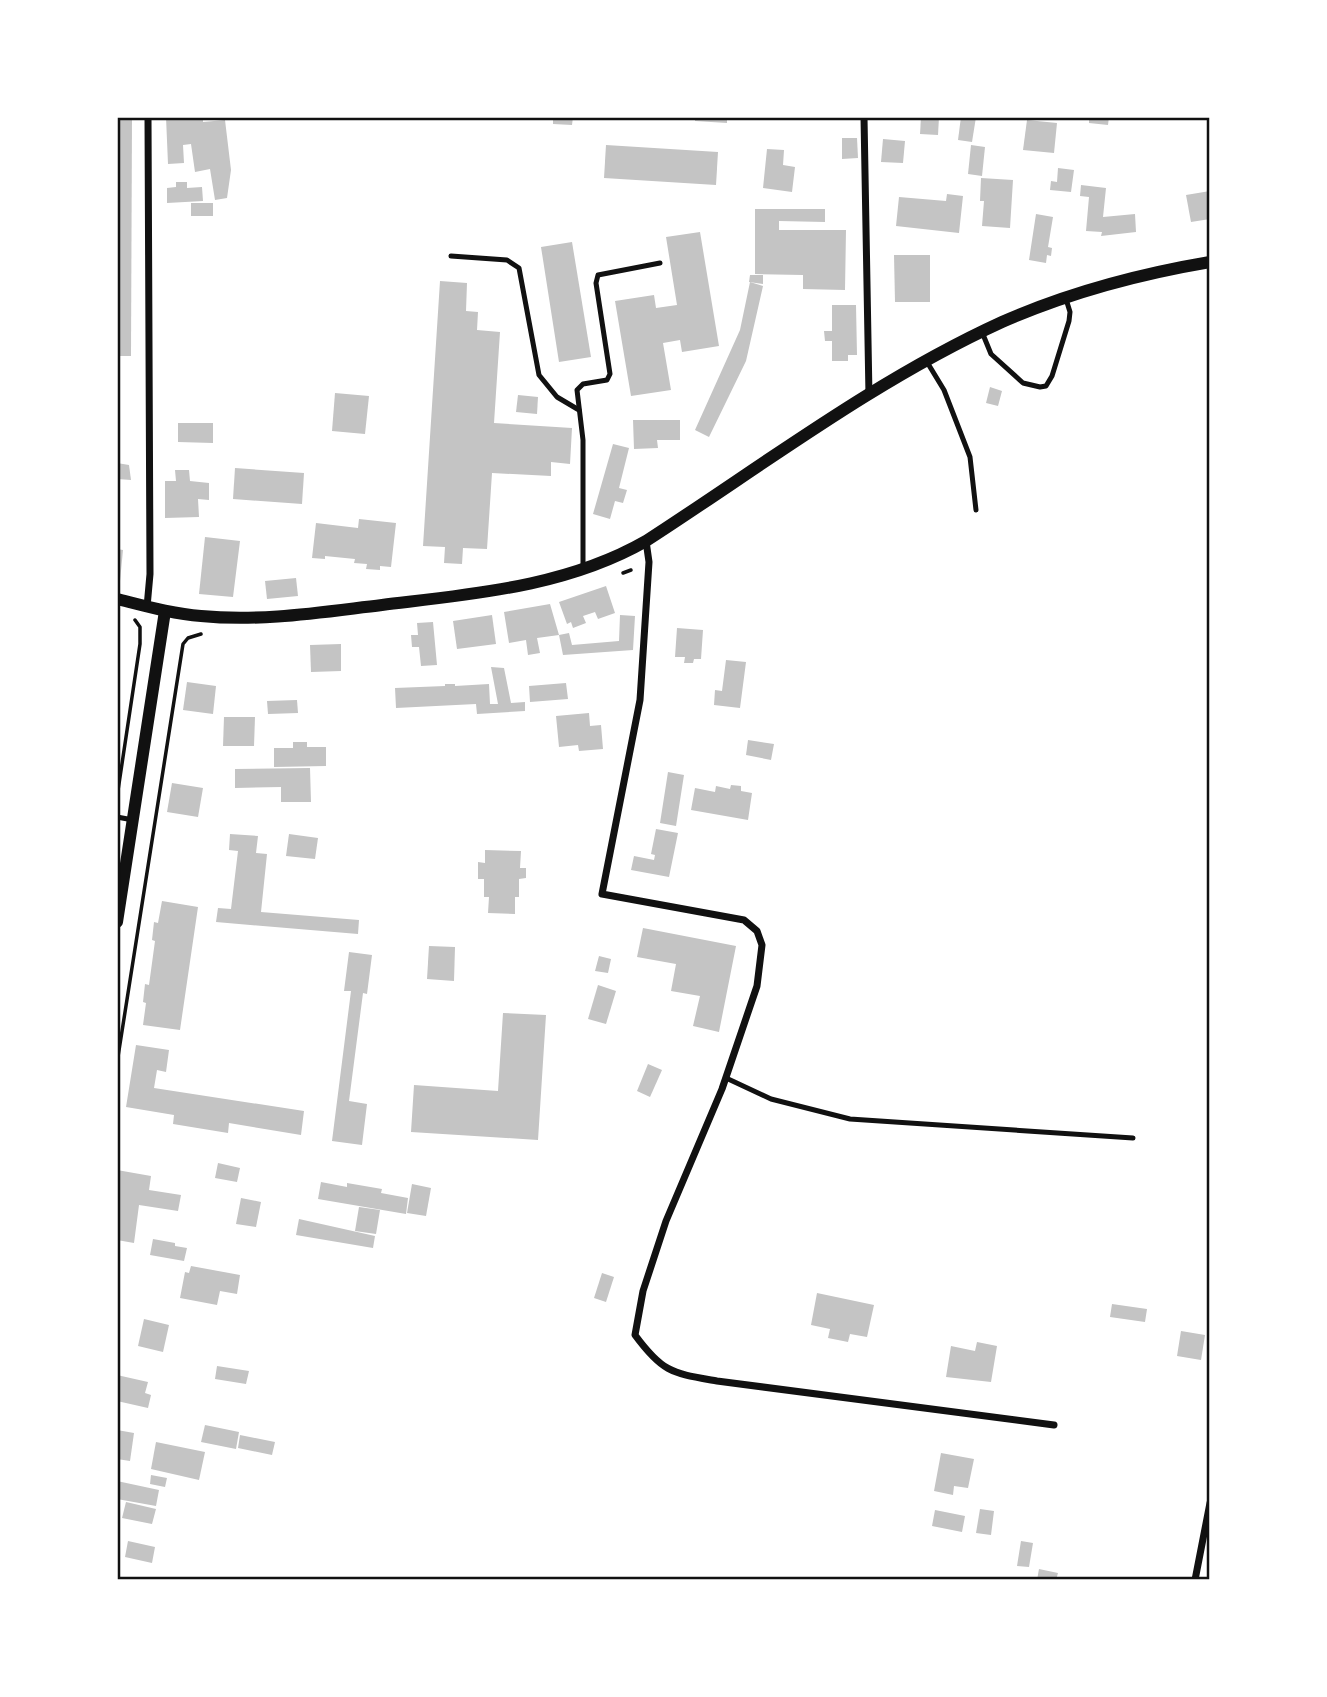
<svg xmlns="http://www.w3.org/2000/svg" width="1327" height="1697" font-family="Poppins,sans-serif">
<rect width="100%" height="100%" fill="#fff"/>
<g fill="#c4c4c4">
<path d="M117,117H132L131,356H117Z"/>
<path d="M166,117H203V122L225,120L231,170L227,198L215,200L210,169L195,172L191,144L183,145L184,163L168,164Z"/>
<path d="M553,117H573L572,125L553,124Z"/>
<path d="M695,117H727V123L695,121Z"/>
<path d="M921,117H939L938,135L920,134Z"/>
<path d="M961,117H976L972,142L958,140Z"/>
<path d="M1089,117H1109L1108,125L1089,123Z"/>
<path d="M1027,120L1057,123L1054,153L1023,150Z"/>
<path d="M842,138H857L858,158L842,159Z"/>
<path d="M883,139L905,141L903,163L881,162Z"/>
<path d="M606,145L718,152L716,185L604,178Z"/>
<path d="M971,145L985,147L982,176L968,174Z"/>
<path d="M767,149L784,150L783,165L795,167L792,192L763,188Z"/>
<path d="M1058,168L1074,170L1071,192L1050,190L1051,181L1057,182Z"/>
<path d="M981,178L1013,180L1010,228L982,226L984,201H980Z"/>
<path d="M176,182H187V188L202,187L203,201L167,203V188L176,187Z"/>
<path d="M1081,185L1106,188L1103,217L1135,214L1136,232L1101,236L1102,232L1086,231L1089,197L1080,196Z"/>
<path d="M1210,191V219L1191,222L1186,195Z"/>
<path d="M947,194L963,196L959,233L896,226L899,197L946,201Z"/>
<rect x="191" y="203" width="22" height="13"/>
<path d="M755,209H825V222L779,221V230H846L845,290L803,289V275L755,274Z"/>
<path d="M1036,214L1053,217L1048,247L1052,248L1051,256L1047,255L1046,263L1029,260Z"/>
<path d="M700,232L719,346L682,352L680,340L663,343L671,390L631,396L615,301L654,295L656,308L677,305L666,237Z"/>
<path d="M572,242L591,357L559,362L541,247Z"/>
<path d="M894,255H930V302H895Z"/>
<path d="M750,275H763V284L749,282Z"/>
<path d="M440,281L467,283L466,311L478,312L477,330L500,332L494,423L572,428L570,464L551,462V476L492,473L487,549L463,548L462,564L444,563L445,547L423,546Z"/>
<path d="M750,282L763,286L746,361L709,437L695,430L740,330Z"/>
<path d="M832,305H856L857,355H848V361H832V341H825L824,331H832Z"/>
<path d="M990,387L1002,391L998,406L986,403Z"/>
<path d="M335,393L369,396L365,434L332,431Z"/>
<path d="M518,395L538,397L537,414L516,412Z"/>
<path d="M633,420H680V440H657L658,448L634,449Z"/>
<path d="M178,423H213V443L178,442Z"/>
<path d="M613,444L629,448L619,488L627,490L623,503L615,501L610,519L593,514Z"/>
<path d="M117,463L129,465L131,480L117,479Z"/>
<path d="M235,468L304,473L302,504L233,499Z"/>
<path d="M175,470H189L190,481L209,483V500L198,499L199,517L165,518V481H176Z"/>
<path d="M359,519L396,523L391,567L380,566V570L366,569L367,564L354,563L355,559L325,556V559L312,558L316,523L358,528Z"/>
<path d="M205,537L240,541L233,597L199,594Z"/>
<path d="M117,549L123,550L120,581H117Z"/>
<path d="M296,578L298,596L267,599L265,581Z"/>
<path d="M606,586L615,613L598,619L595,612L583,616L586,623L573,628L571,622L567,624L559,602Z"/>
<path d="M550,604L559,635L569,633L572,645L619,641L620,615L635,616L633,650L563,655L559,635L537,638L540,653L528,655L526,640L509,643L504,612Z"/>
<path d="M492,615L496,644L457,649L453,621Z"/>
<path d="M433,622L437,665L421,666L419,647H412L411,635H418L417,623Z"/>
<path d="M677,628L703,630L701,659H694L693,663H684L685,657H675Z"/>
<path d="M341,644V671L311,672L310,645Z"/>
<path d="M726,660L746,662L740,708L714,705L715,690L722,691Z"/>
<path d="M491,667L504,668L511,703L525,702V711L477,714L476,704L396,708L395,688L445,686V684H455V686L489,684L490,704H498Z"/>
<path d="M187,682L216,686L213,714L183,710Z"/>
<path d="M566,683L568,699L530,702L529,686Z"/>
<path d="M297,700L298,713L268,714L267,701Z"/>
<path d="M589,713L590,726L601,725L603,749L579,751L578,745L559,747L556,716Z"/>
<path d="M224,717H255L254,746H223Z"/>
<path d="M748,740L774,744L771,760L746,755Z"/>
<path d="M293,742H307V747H326V766L274,767V748H293Z"/>
<path d="M310,768L311,802H281V787L235,788V769Z"/>
<path d="M668,772L684,775L676,826L660,823Z"/>
<path d="M172,783L203,788L198,817L167,812Z"/>
<path d="M731,785L741,786V791L752,793L748,820L691,810L695,788L715,792L716,786L730,789Z"/>
<path d="M656,829L678,833L669,877L631,870L634,856L654,860L655,855L651,854Z"/>
<path d="M230,834L258,836L256,853L267,854L261,912L359,920L358,934L216,922L218,908L231,909L238,851L229,850Z"/>
<path d="M289,834L318,838L315,859L286,856Z"/>
<path d="M485,850L521,851L520,868H526V878L519,879V897H515V914L488,913L489,897H484V879H478V862L485,863Z"/>
<path d="M162,901L198,907L180,1030L143,1025L146,1003L143,1002L145,984L149,985L155,941L152,940L154,922L158,923Z"/>
<path d="M643,928L736,946L719,1032L693,1026L700,996L671,991L676,964L637,957Z"/>
<path d="M429,946L455,947L454,981L427,979Z"/>
<path d="M349,952L372,955L367,994L363,993L349,1101L367,1104L362,1145L332,1141L351,991H344Z"/>
<path d="M599,956L611,959L608,973L595,971Z"/>
<path d="M598,985L616,991L606,1024L588,1019Z"/>
<path d="M503,1013L546,1015L538,1140L411,1132L414,1085L498,1091Z"/>
<path d="M136,1045L169,1050L166,1072L157,1070L154,1088L304,1111L301,1135L229,1123L228,1133L173,1124L174,1115L126,1107Z"/>
<path d="M648,1064L662,1070L650,1097L637,1091Z"/>
<path d="M218,1163L240,1168L237,1182L215,1178Z"/>
<path d="M117,1170L151,1176L149,1190L181,1195L178,1211L139,1205L134,1243L117,1240Z"/>
<path d="M321,1182L347,1187V1183L382,1189L381,1193L408,1198L406,1214L318,1199Z"/>
<path d="M412,1184L431,1188L426,1216L407,1213Z"/>
<path d="M241,1198L261,1202L256,1227L236,1224Z"/>
<path d="M359,1207L380,1210L376,1234L355,1231Z"/>
<path d="M299,1219L375,1236L373,1248L296,1235Z"/>
<path d="M153,1239L175,1243V1246L187,1248L184,1261L150,1255Z"/>
<path d="M191,1266L240,1275L237,1294L220,1291L217,1305L180,1298L185,1272L189,1273Z"/>
<path d="M602,1273L614,1277L606,1302L594,1298Z"/>
<path d="M817,1293L874,1305L867,1337L850,1334L848,1342L828,1338L830,1329L811,1325Z"/>
<path d="M1112,1304L1147,1309L1145,1322L1110,1317Z"/>
<path d="M144,1319L169,1325L163,1352L138,1346Z"/>
<path d="M1181,1331L1205,1335L1201,1360L1177,1356Z"/>
<path d="M977,1342L997,1346L991,1382L946,1377L951,1346L975,1351Z"/>
<path d="M217,1366L249,1371L246,1384L215,1379Z"/>
<path d="M117,1375L148,1382L145,1393L151,1395L148,1408L117,1401Z"/>
<path d="M205,1425L239,1432L236,1449L201,1442Z"/>
<path d="M117,1430L134,1433L130,1461L117,1459Z"/>
<path d="M240,1435L275,1442L272,1455L238,1448Z"/>
<path d="M156,1442L205,1452L199,1480L151,1469Z"/>
<path d="M941,1453L974,1459L968,1488L954,1486L953,1495L934,1491Z"/>
<path d="M151,1475L167,1478L165,1487L150,1484Z"/>
<path d="M117,1481L159,1490L156,1506L117,1499Z"/>
<path d="M126,1502L156,1509L152,1524L122,1518Z"/>
<path d="M980,1509L994,1511L991,1535L976,1533Z"/>
<path d="M935,1510L965,1516L962,1532L932,1526Z"/>
<path d="M128,1541L155,1547L152,1563L125,1557Z"/>
<path d="M1021,1541L1033,1543L1029,1567L1017,1566Z"/>
<path d="M1039,1569L1058,1573L1056,1580H1037Z"/>
</g>
<g fill="none" stroke-linecap="round" stroke-linejoin="round">
<g stroke="#111" stroke-width="3.5">
<path d="M623,573L631,570"/>
<path d="M117,797L140,644V627L135,620"/>
<path d="M117,1063L183,644L188,638L201,634"/>
</g>
<g stroke="#111" stroke-width="5">
<path d="M451,256L507,260L519,268L539,375L557,397L579,410"/>
<path d="M982,332L991,354L1023,383L1040,387L1046,386L1052,376L1069,321L1070,312L1066,299"/>
<path d="M927,362L944,390L970,457L976,510"/>
<path d="M583,569V440L577,390L583,384L607,380L610,374L596,283L598,275L660,263"/>
<path d="M117,817L133,820"/>
<path d="M726,1078L771,1099L850,1119L1133,1138"/>
</g>
<g stroke="#111" stroke-width="7">
<path d="M864,117L869,396"/>
<path d="M646,541L649,562L640,700L602,894L744,920L757,931L762,945L757,986L722,1089L666,1221L643,1291L635,1335C663,1373 672,1373 717,1381L1054,1425"/>
<path d="M147,607L150,574L148,117"/>
<path d="M1195,1580L1210,1503"/>
</g>
<g stroke="#111" stroke-width="12">
<path d="M117,599C145,606 173,614 201,616C262,622 322,612 382,605C472,594 566,587 646,541C762,466 875,380 1002,322C1068,293 1139,274 1210,262"/>
<path d="M117,922L165,611"/>
</g>
</g>
<rect width="1327" height="1697" fill="none" stroke="#ffffff" stroke-width="238"/>
<rect x="119" y="119" width="1089" height="1459" fill="none" stroke="#111" stroke-width="2.5"/>
</svg>
